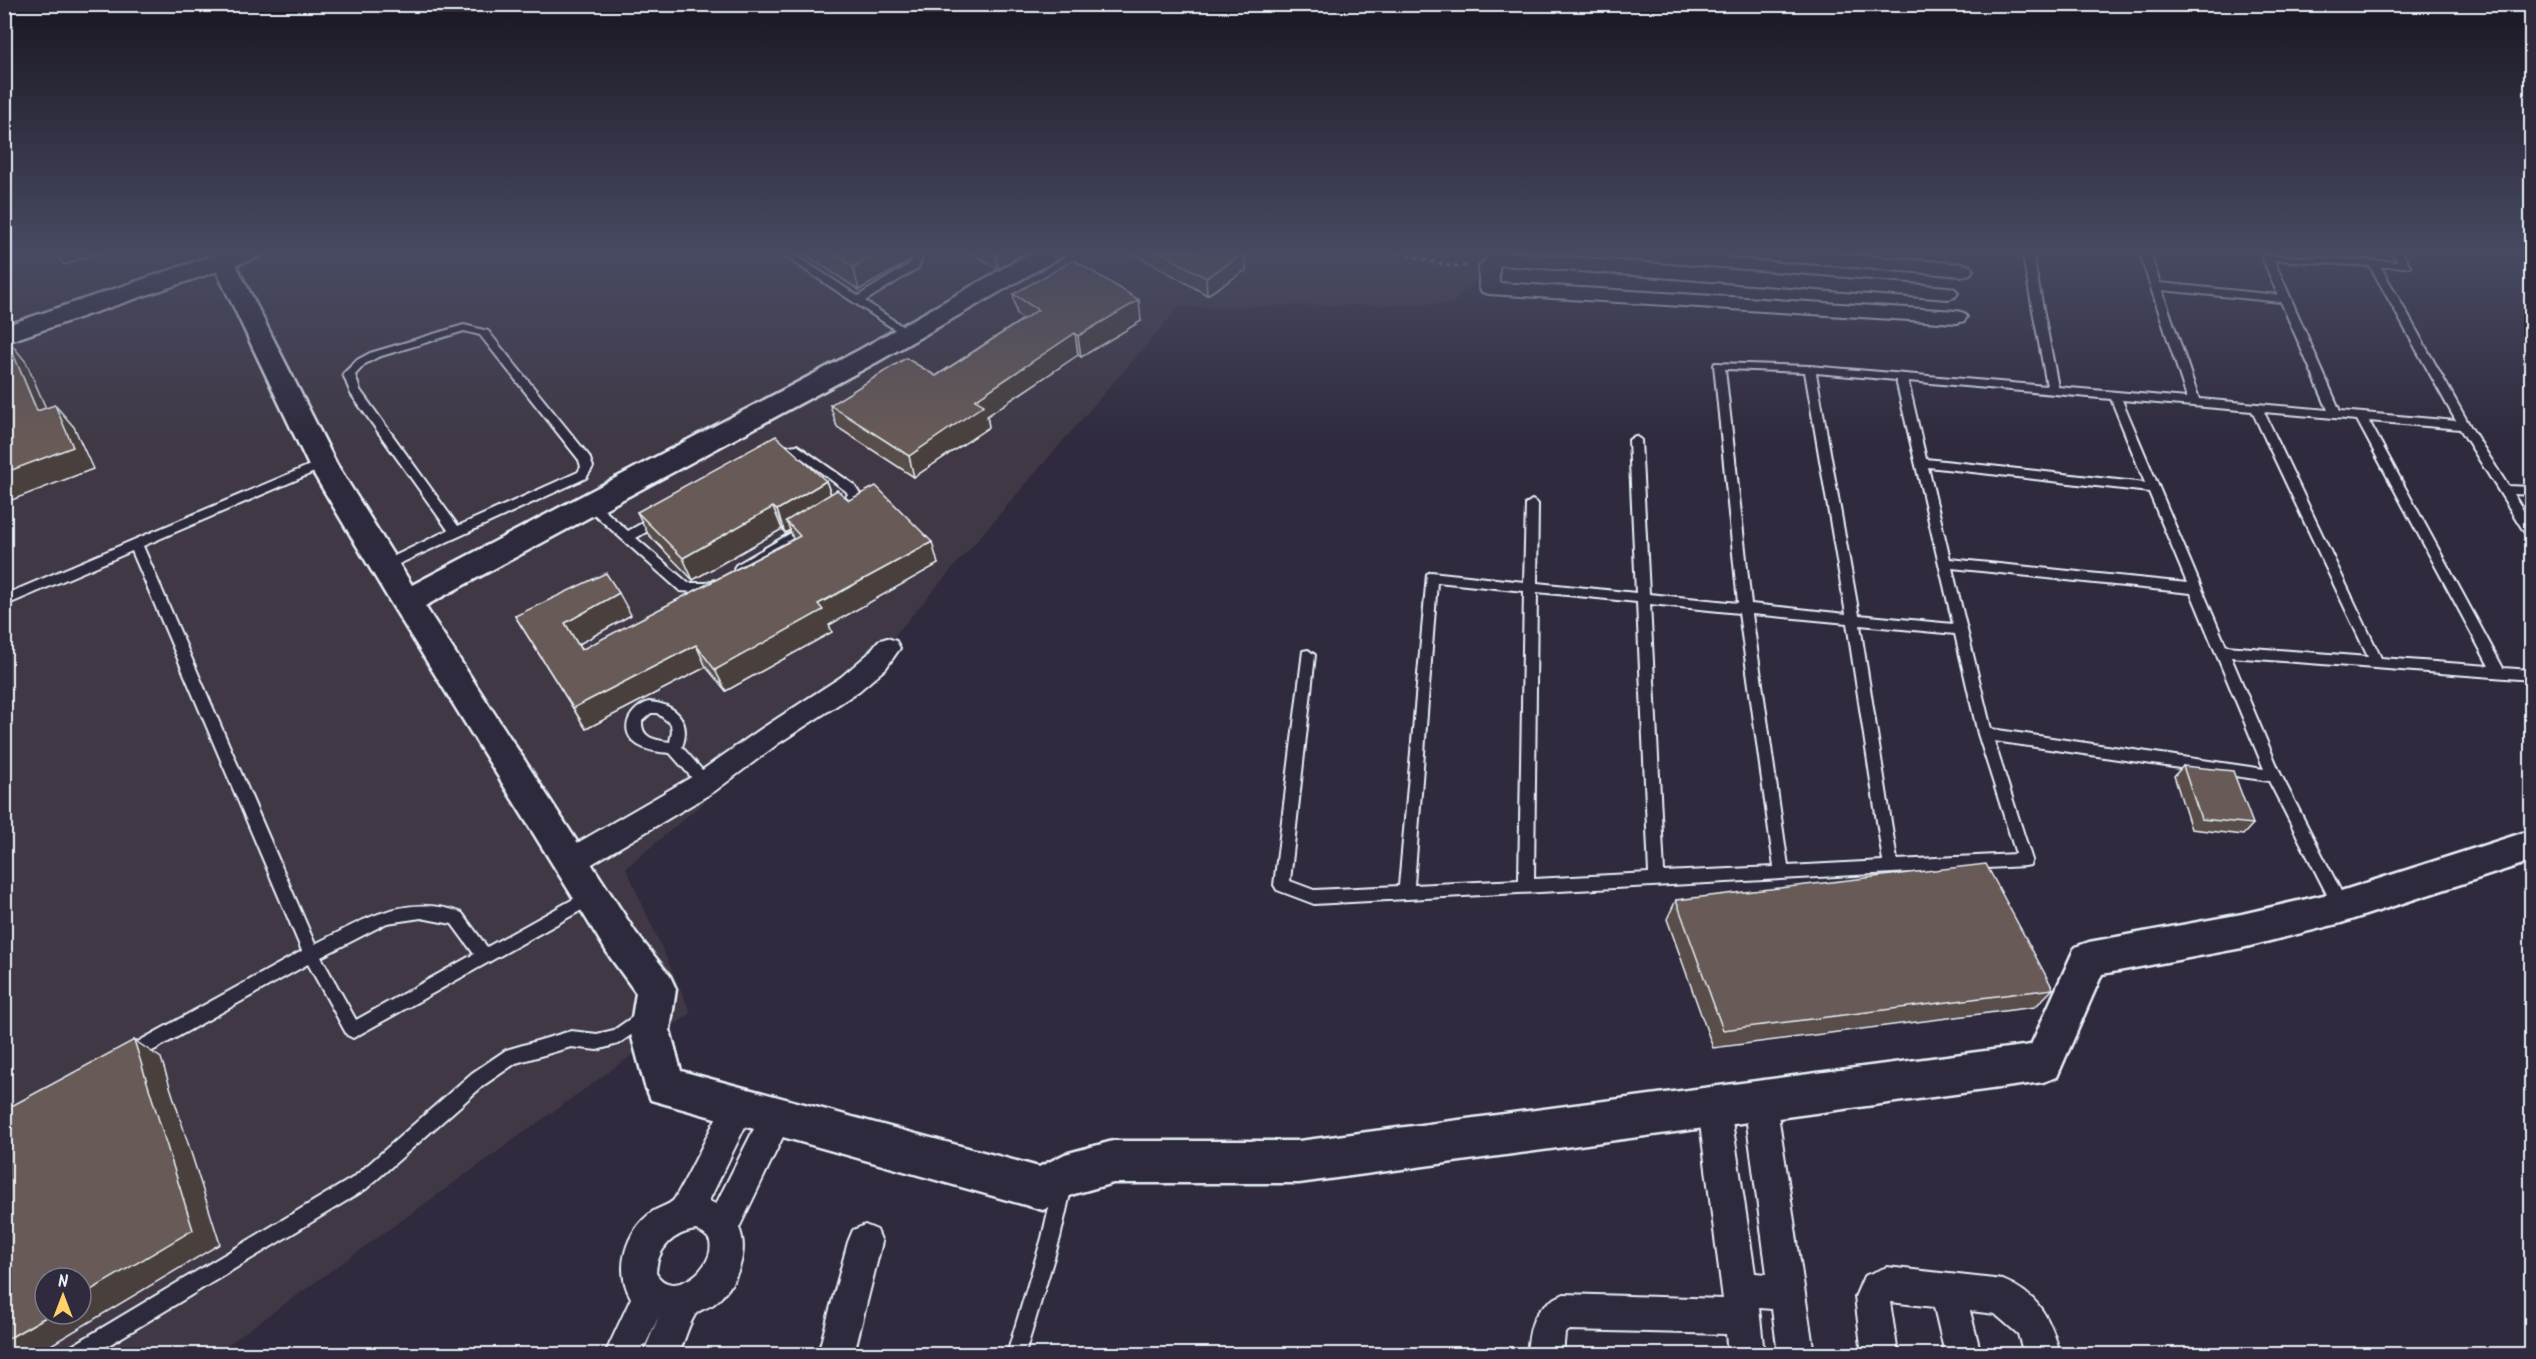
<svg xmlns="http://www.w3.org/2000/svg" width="2536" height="1359" font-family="Kalam,sans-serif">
<rect width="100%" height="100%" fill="#2f2a3d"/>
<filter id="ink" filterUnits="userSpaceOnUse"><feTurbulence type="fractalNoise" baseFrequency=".0167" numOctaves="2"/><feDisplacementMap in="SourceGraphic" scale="12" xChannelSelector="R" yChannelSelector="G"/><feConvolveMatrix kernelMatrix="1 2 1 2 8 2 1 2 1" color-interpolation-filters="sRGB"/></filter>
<g filter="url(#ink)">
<path fill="#403844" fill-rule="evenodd" d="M5,251H1503L1452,304L1179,307L876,657L626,868L691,1013L215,1354H5ZM45,1278H81V1314H45Z"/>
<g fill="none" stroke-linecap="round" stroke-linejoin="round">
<g stroke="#e8f1f8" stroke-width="4">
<g id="service">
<path d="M777,251H789L858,296L910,264L913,256L911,251H921L923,256L918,268L865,301L912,333L911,335H903Z"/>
<path d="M2022,251H2032L2058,387L2187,398L2139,251H2149L2160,283L2278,295L2262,257L2263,255L2398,262L2391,251H2401L2410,265L2409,267H2381L2470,426L2508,486L2532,487V495L2513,494L2532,524V539L2528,538L2460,429L2369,421L2503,668L2532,670V680L2231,657L2281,775L2349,907L2346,912L2341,914L2336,912L2269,781L1994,741L2032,860L2030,865L2025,866L1314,904L1277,890L1274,885L1303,651L1308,650L1315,655L1290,881L1314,890L1399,886L1427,574L1431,572L1524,582L1526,504L1532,500L1538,504L1537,583L1636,593L1629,440L1635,436L1641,440L1649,594L1738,603L1714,365L1715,363L1810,366L2047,386ZM2274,260L2370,266L2456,421L2340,411ZM2162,290L2281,302L2328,410L2199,399ZM1725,369L1805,372L1846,614L1751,604ZM1816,373L1896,380L1953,624L1859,615ZM1908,381L2111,399L2145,483L1926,459ZM2122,400L2252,411L2368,657L2226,646ZM2264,412L2357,420L2489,666L2381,658ZM1928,467L2149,492L2187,583L1950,559ZM1952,568L2191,593L2264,769L1991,729ZM1437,582L1524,591L1519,880L1414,885ZM1537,592L1637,602L1649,873L1534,879ZM1650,604L1739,613L1774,867L1664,872ZM1752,614L1847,623L1883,861L1788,866ZM1860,625L1955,634L1978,734L2016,854L1897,860Z"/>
<path d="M464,325L488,331L589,456L593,467L586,478L388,569H380L378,566L380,563L448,530L351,394L343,374L357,360L370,353ZM464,331L480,335L579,460L581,467L578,472L458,526L360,390L355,375L365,364L378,357Z"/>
<path d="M2529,359H2532V369L2524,362Z"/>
<path d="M797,445L854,485L860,494C854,504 846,515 834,512L832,509C836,503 844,501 848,494L846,491L795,453L773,460L767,456L781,447Z"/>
<path d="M322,460L328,464L326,467L143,546L315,944C364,920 405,892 462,913L487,947L586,892L591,890L596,892L599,897L596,902L353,1038L347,1035L308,964L129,1064L123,1062L121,1056L123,1050L302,951L132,551L4,606V595ZM421,918L452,924L474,954L356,1020L321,957L387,923Z"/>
<path d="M590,500L594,501L628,531L655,516H663L665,519L663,522L636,538L688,583H706L714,580L720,585L719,588L708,593L680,591L586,507L584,504Z"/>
<path d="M808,523L812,524L814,527L812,530L744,571H736L734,568L736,565Z"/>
<path d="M649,702C675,704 692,720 682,747L710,779L712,783L710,787L705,789L700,787L670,753C658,752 648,751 638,745C617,731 630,708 649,702ZM651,713H657L671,724L672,732L670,742C654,740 641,738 642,721Z"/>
<path d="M644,1009L650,1012L652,1017L650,1022L618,1044L597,1050L571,1047L516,1063L484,1085L366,1189L94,1354H68L70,1347L354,1177L472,1073L506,1050L571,1031L597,1034L614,1030Z"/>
<path d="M1063,1176L1069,1179L1072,1185L1060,1238L1025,1354H1007L1042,1238L1054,1185L1057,1179Z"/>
</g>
</g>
<g stroke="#e8f1f8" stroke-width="4">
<g id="minor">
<path d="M1494,251L1948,287L1955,289L1958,293L1955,297L1948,299L1501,265L1499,268V283L1957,311L1964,313L1967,317L1964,321L1957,323L1489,294L1482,292L1479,288V266Z"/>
<path d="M1724,251H1808L1963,264L1970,266L1973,270L1970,274L1963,276L1733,257L1726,255Z"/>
<path d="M887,638L896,641L900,648L886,668L859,691L779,743L715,791L580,871L570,874L560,871L556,862L560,853L695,775L761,729L841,677L868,654L878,641Z"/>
<path d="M1760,1086L1771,1090L1776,1101L1814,1354H1778L1772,1309L1759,1308L1764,1354H1728L1726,1334L1570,1330L1565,1333L1563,1354H1527C1530,1323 1533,1307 1564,1294L1723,1299L1698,1108L1703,1097L1714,1092L1725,1097L1730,1108L1755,1273L1767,1274L1744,1101L1749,1090Z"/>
<path d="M739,1090L750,1095L755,1106L709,1201L716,1204L766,1105L777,1100L788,1105L793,1116L739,1228C750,1253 736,1286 715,1303C709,1308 699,1309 695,1315C688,1326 684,1342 679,1354H643L659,1316L641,1354H605L631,1298C614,1269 626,1231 652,1212C659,1207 671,1205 675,1198C694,1165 710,1129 728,1095ZM696,1230C701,1233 708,1235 710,1242C716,1267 672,1302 656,1273C657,1249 673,1233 696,1230Z"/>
<path d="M865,1225L877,1230L882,1242L854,1354H818L848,1242L853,1230Z"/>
<path d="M1887,1267L2003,1280C2038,1294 2051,1319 2060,1354H2024L2018,1334L1995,1314L1970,1311L1981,1354H1945L1934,1307L1890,1302L1898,1354H1862L1855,1297L1864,1276Z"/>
</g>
</g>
<g stroke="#e8f1f8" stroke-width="5">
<path id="tertiary" d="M207,251L230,253L336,463L412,585L859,350L1034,251H1065L1062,256L877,362L425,606L636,933L670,976L676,989L670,1030L681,1071L1039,1167L1065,1154L1113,1141H1299L2031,1045L2075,947L2089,942L2242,914L2341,891L2532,830V861L2341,923L2242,948L2102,974L2057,1077L2043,1082L1299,1183H1113L1074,1194L1043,1210L651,1100L645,1086L630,1030L636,993L610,957L395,610L308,464Z"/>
</g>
<g stroke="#e8f1f8" stroke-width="5">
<path id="secondary" d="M227,251H265L262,256L4,343V326Z"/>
</g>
<path stroke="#e8f1f8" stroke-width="3" stroke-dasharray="4 4" stroke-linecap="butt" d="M1392,251L1450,266H1470"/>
<use href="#service" fill="#2f2a3d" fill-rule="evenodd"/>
<use href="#minor" fill="#2f2a3d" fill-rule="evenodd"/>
<use href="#tertiary" fill="#2f2a3d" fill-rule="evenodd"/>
<use href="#secondary" fill="#2f2a3d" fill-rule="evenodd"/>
</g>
<g fill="#594d4a" stroke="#e8f1f8" stroke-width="1.5">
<path d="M800,251H906L910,258L908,262L859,290Z"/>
<path d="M969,251H1028L998,269Z"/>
<path d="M1133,251H1242L1245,253L1246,270L1207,295L1133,253Z"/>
<path d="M1013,294L1141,321L1081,357L1078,355L987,416L989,427L914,477L837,427L830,405L936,376L1023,319L1017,315Z"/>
<path d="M826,481L831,494L849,500L938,564L829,625L832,632L726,691L706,667L586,729L515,616L631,615L579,644L582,650L793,539L790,530L785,533L782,529L693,580L648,534L637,512Z"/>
<path d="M2183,766L2253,824L2243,835L2191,829L2174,776Z"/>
<path d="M1676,900L2053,989L2035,1007L1713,1048L1667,919Z"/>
</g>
<g fill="#483f3c" stroke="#e8f1f8" stroke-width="1.5">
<path d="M53,251H104L64,265Z"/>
<path d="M883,251H909L910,258L908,262L859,290L853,267Z"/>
<path d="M995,251H1028L998,269Z"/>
<path d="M1245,253L1246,270L1207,295L1206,278Z"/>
<path d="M1139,300L1141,321L1081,357L1078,336Z"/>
<path d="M1075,333L1078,355L987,416L989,427L914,477L909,456L975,400Z"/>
<path d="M7,339L26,362L57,434L37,411Z"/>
<path d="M55,405L74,427L93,469L4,503V473Z"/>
<path d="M826,481L834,503L786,521L790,530L785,533L777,510Z"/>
<path d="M773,507L782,529L693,580L683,558Z"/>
<path d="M932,542L938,564L829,625L832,632L726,691L715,670L818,604Z"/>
<path d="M619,593L631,615L579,644L594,672L565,623Z"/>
<path d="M696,645L706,667L586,729L573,708Z"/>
<path d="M134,1040L161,1058L220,1244L36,1354H4V1341L51,1314H81V1296Z"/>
</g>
<g fill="#675a56" stroke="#e8f1f8" stroke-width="1.5">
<path d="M828,251H883L853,267Z"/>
<path d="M1158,251H1242L1245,253L1206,278Z"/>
<path d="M1074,260L1139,300L1078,336L1075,333L975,400L984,405L909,456L830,405L906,358L936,376L1038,310L1013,294Z"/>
<path d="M7,339L37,411L55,405L73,447L4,473V340Z"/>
<path d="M776,436L826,481L777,510L773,507L683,558L637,512Z"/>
<path d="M876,486L932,542L818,604L823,610L715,670L696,645L573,708L515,616L606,573L619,593L565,623L581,650L800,536L786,521L837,490L849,500Z"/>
<path d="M2183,766L2233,771L2253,824L2201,819Z"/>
<path d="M1986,864L2053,989L1723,1030L1676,900Z"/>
<path d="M134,1040L193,1230L81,1296V1278H45V1314H51L4,1341V1110Z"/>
</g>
</g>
<linearGradient id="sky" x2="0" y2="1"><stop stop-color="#1a1722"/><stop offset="0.57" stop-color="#474a62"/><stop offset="1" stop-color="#474a62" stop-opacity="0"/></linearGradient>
<rect width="2536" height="442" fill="url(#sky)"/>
<rect width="2536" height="1359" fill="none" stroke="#2f2a3d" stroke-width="24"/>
<rect x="12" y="12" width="2512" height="1335" fill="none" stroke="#e8f1f8" stroke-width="2" filter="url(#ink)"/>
<g transform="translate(63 1296)"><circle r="28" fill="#2f2a3d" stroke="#797a88" stroke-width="1.5"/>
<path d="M0-4.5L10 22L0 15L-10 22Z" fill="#ffd166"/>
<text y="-9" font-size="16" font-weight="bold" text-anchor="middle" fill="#e8f1f8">N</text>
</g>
</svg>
